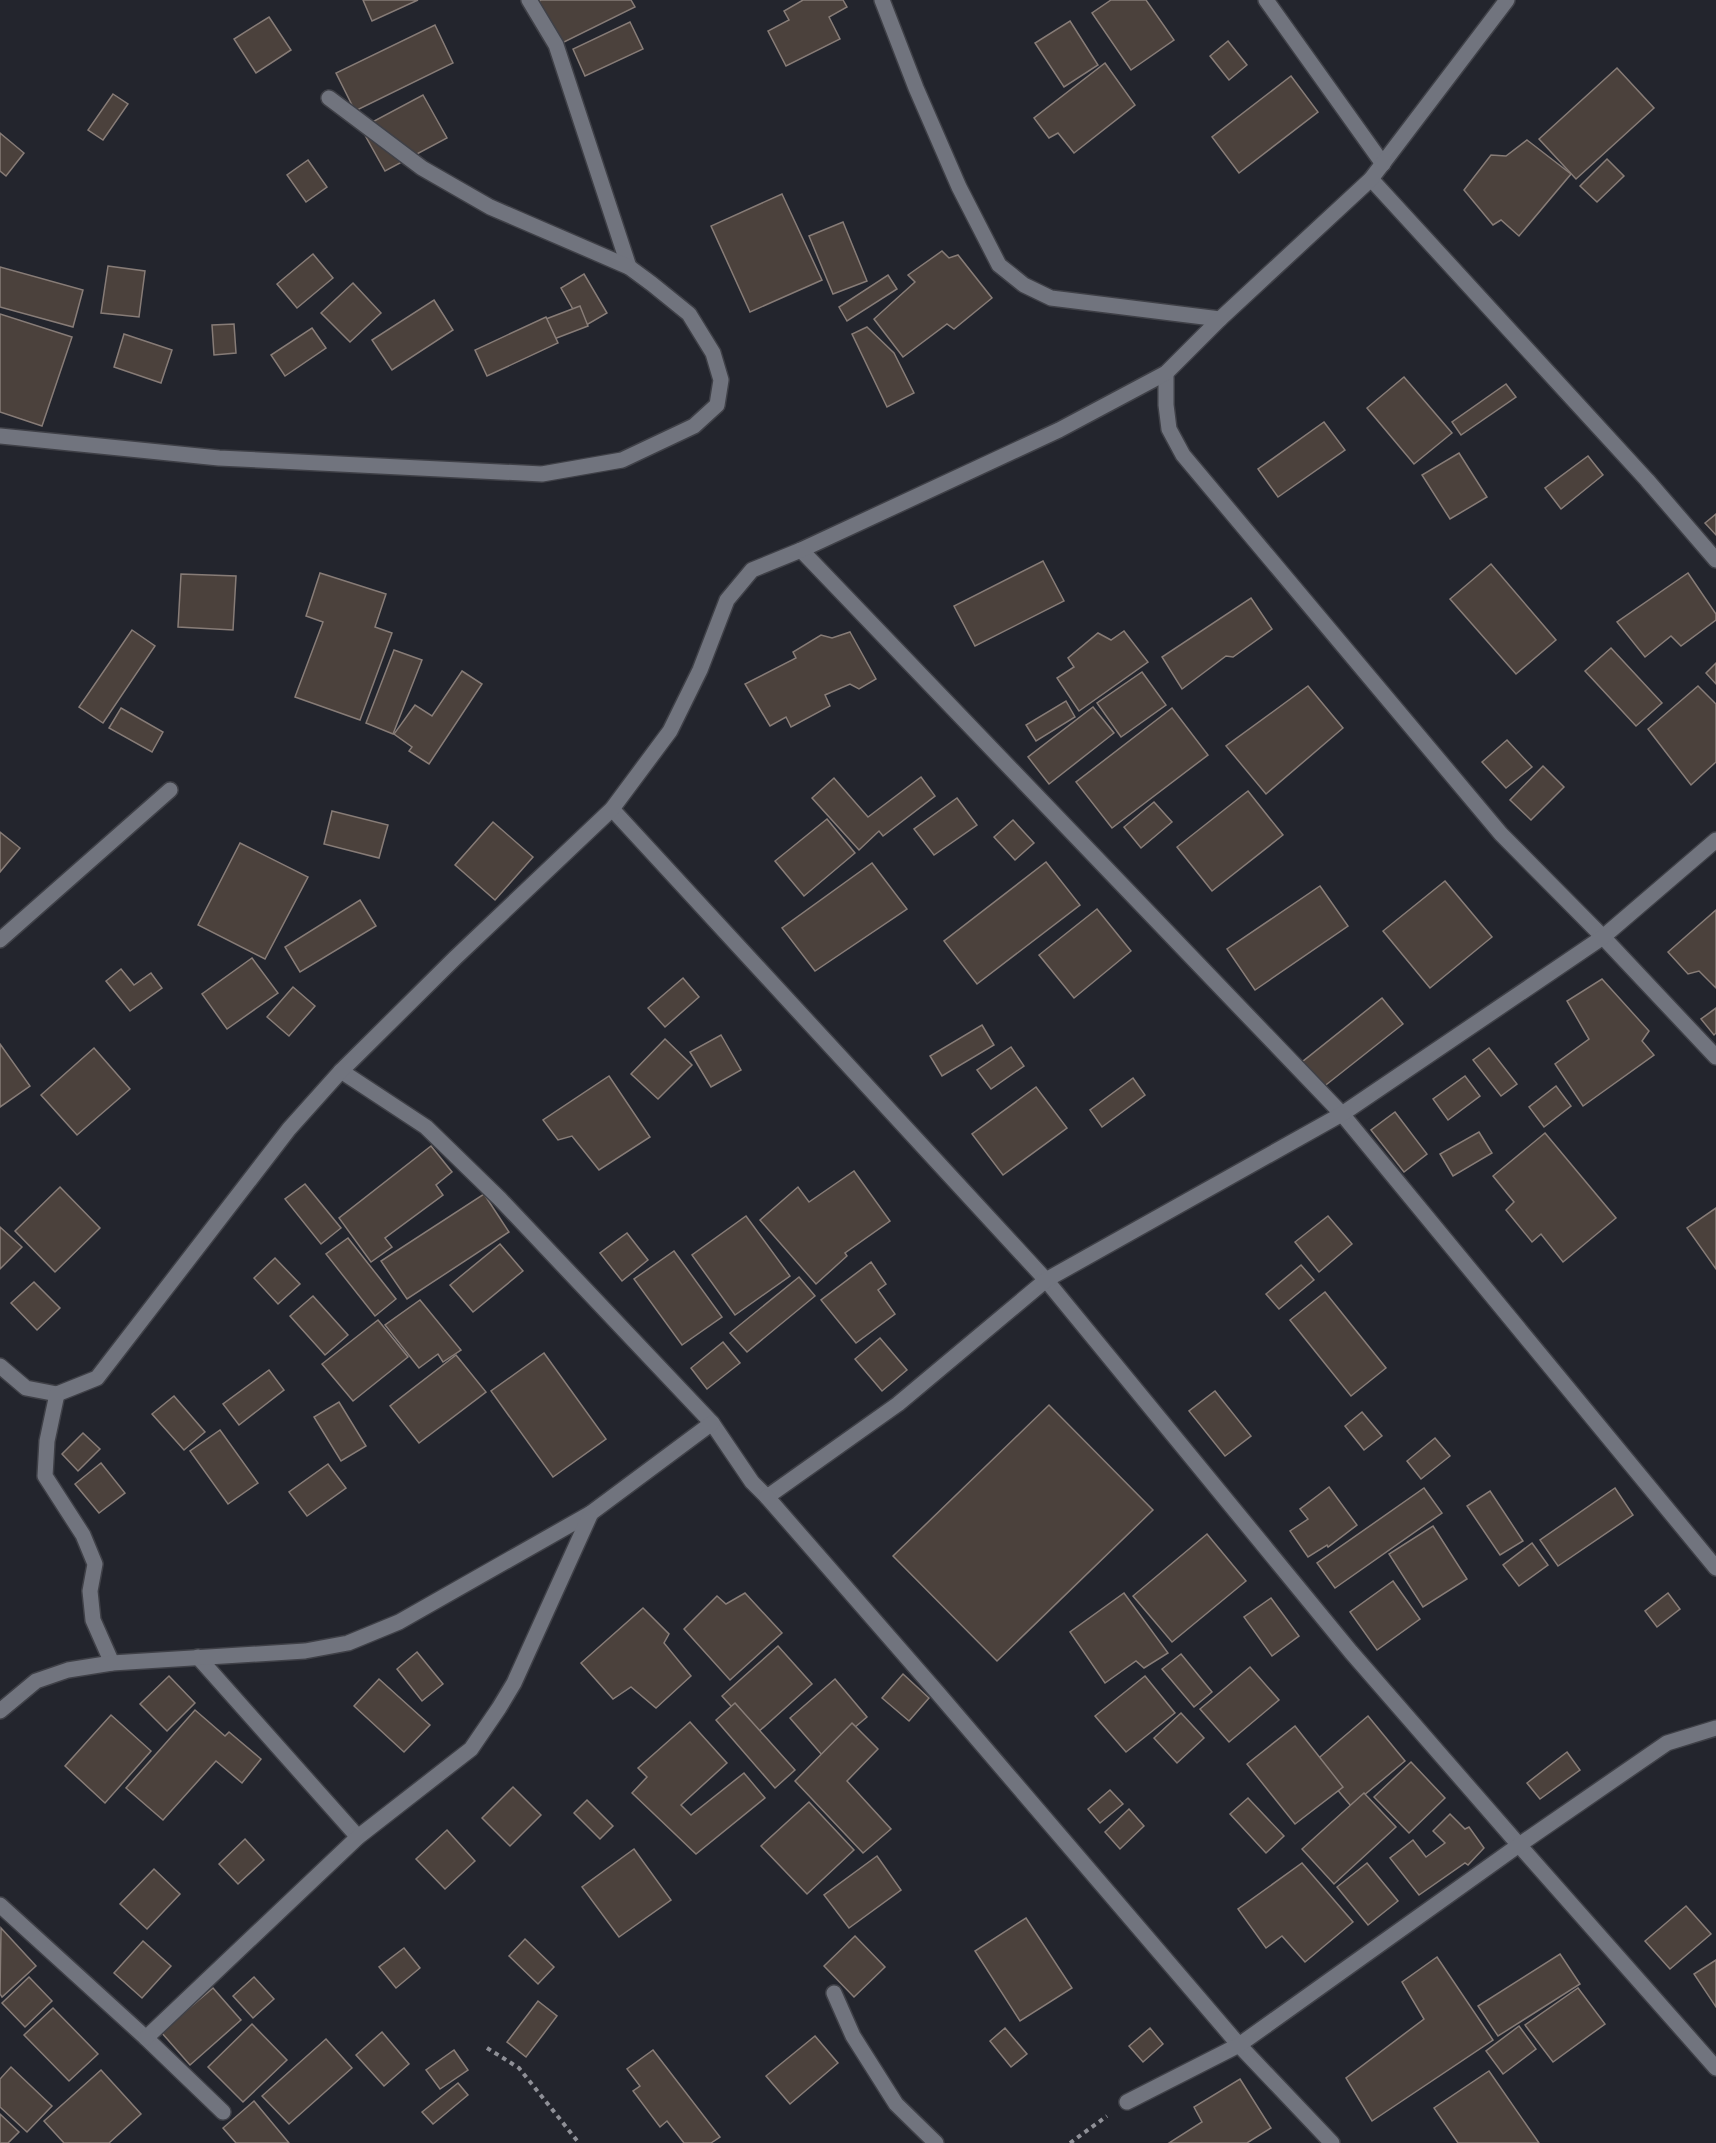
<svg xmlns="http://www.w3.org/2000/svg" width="1716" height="2143" font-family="Roboto,sans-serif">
<rect width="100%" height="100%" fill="#23252d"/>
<g fill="#4b413c" stroke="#877c77" stroke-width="1.5">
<path d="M363,0H418L372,21Z"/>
<path d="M541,0H631L635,7L560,44L539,1Z"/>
<path d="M803,0H843L847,7L829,17L840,39L786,66L768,31L789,20L784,11Z"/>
<path d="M1111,0H1146L1174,40L1131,70L1092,13Z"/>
<path d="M269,17L291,50L256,73L234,39Z"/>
<path d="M1070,21L1098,65L1064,87L1035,43Z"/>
<path d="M630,22L643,49L585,76L573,49Z"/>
<path d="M435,25L453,63L355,111L336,73Z"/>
<path d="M1228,41L1247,65L1229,80L1210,56Z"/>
<path d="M1105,63L1135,105L1074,153L1058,133L1049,138L1034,118Z"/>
<path d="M1617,68L1654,108L1576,179L1539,139Z"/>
<path d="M1291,76L1318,112L1239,173L1212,137Z"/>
<path d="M113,94L128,104L103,140L88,130Z"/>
<path d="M423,95L447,138L385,171L361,128Z"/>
<path d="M0,133L24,153L6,176L0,171Z"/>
<path d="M1527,140L1571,174L1519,236L1501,220L1493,225L1464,190L1491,155L1506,156Z"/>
<path d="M1607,159L1624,176L1597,202L1580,186Z"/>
<path d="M308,160L327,187L306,202L287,175Z"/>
<path d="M782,194L822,280L750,312L711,226Z"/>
<path d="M843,222L867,281L833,294L809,236Z"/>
<path d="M942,251L949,258L958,255L992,298L954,329L947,324L903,357L874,319L915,282L908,275Z"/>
<path d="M313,254L333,278L297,308L277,284Z"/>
<path d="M108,266L145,271L139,317L101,313Z"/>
<path d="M0,267L83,290L73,327L0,307Z"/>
<path d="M584,274L607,313L583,327L561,288Z"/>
<path d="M888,275L897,289L847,321L839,307Z"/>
<path d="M353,283L381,313L350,342L321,313Z"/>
<path d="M434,300L453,330L392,370L372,340Z"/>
<path d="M580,306L588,326L554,339L546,319Z"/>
<path d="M0,314L72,337L42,426L0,412Z"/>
<path d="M546,317L558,343L487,376L475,350Z"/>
<path d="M234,324L236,353L214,355L212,325Z"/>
<path d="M867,327L894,353L914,393L887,407L852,334Z"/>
<path d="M312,328L326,348L285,376L271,355Z"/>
<path d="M124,334L172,350L161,383L114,367Z"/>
<path d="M1404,377L1452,433L1414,464L1367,408Z"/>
<path d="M1506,384L1516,397L1461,435L1452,422Z"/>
<path d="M1324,422L1345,450L1278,497L1258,469Z"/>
<path d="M1459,453L1487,497L1450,519L1422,475Z"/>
<path d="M1588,456L1603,475L1561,509L1545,488Z"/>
<path d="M1716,514V535L1705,523Z"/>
<path d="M1043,561L1064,601L975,646L954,606Z"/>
<path d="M1491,564L1556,640L1516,674L1450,599Z"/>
<path d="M320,573L386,594L375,627L392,633L360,720L295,697L323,622L306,616Z"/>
<path d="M1688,573L1716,614V620L1681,646L1671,636L1645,657L1617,622Z"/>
<path d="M181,574L236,576L233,630L178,627Z"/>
<path d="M1251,598L1272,629L1233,657L1226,656L1182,689L1162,657Z"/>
<path d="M132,630L155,646L103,723L79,707Z"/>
<path d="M1124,631L1148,662L1079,711L1057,678L1074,667L1068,658L1098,633L1111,640Z"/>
<path d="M850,632L876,679L859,689L850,684L825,695L830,706L791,727L786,717L770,726L745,684L796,658L793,652L821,635L832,638Z"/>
<path d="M1611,648L1662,703L1636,726L1585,671Z"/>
<path d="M394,650L422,660L393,734L366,723Z"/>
<path d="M1716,663V684L1706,673Z"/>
<path d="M462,671L482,684L429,764L409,751L412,747L394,734L415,705L432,716Z"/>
<path d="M1142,672L1166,705L1121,737L1097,703Z"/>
<path d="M1308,686L1343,728L1266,794L1226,746Z"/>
<path d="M1698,686L1716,704V762L1691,785L1648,729Z"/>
<path d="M1066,701L1075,717L1036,741L1026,725Z"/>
<path d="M1093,707L1114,733L1049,784L1028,757Z"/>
<path d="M121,708L163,732L152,752L109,728Z"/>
<path d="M1172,708L1208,755L1112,828L1076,782Z"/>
<path d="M1507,740L1532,767L1506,788L1482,762Z"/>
<path d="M1543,766L1564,787L1531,820L1510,800Z"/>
<path d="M921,777L935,796L883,836L879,831L859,850L812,798L834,778L868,817Z"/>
<path d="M1248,791L1283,835L1212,891L1177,847Z"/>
<path d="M957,798L977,825L934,855L914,829Z"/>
<path d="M1154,802L1172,822L1141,848L1124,827Z"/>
<path d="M332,811L388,825L379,858L324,844Z"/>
<path d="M827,819L855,853L804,896L775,861Z"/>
<path d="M1013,820L1034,843L1015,860L994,837Z"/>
<path d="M493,822L533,857L495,900L455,865Z"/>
<path d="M0,832L20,848L0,872Z"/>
<path d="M240,843L308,877L265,959L198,925Z"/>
<path d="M1046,862L1080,905L977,984L944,941Z"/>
<path d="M872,863L907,909L815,971L782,928Z"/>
<path d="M1445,881L1492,937L1430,988L1383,931Z"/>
<path d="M1320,886L1348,926L1255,990L1227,949Z"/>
<path d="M360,900L376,926L300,972L285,947Z"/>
<path d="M1097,909L1131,951L1074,998L1039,955Z"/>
<path d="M1716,910V988L1699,971L1688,974L1668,952Z"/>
<path d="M252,958L278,993L227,1029L202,994Z"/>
<path d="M121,969L134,985L151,973L162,988L130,1011L106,981Z"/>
<path d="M683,978L699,997L665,1027L648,1008Z"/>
<path d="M1602,979L1649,1031L1642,1041L1654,1055L1583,1106L1555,1064L1589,1039L1567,1001Z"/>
<path d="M293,987L315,1006L289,1036L267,1017Z"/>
<path d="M1382,998L1403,1024L1322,1088L1302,1062Z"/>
<path d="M1716,1008V1033L1714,1035L1701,1019Z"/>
<path d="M982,1025L994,1045L942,1076L930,1056Z"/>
<path d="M721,1035L741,1070L711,1087L690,1052Z"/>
<path d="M665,1039L692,1065L658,1099L631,1074Z"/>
<path d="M0,1044L30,1086L0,1107Z"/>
<path d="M1011,1047L1024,1066L991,1089L977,1070Z"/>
<path d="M94,1048L130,1089L77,1135L41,1095Z"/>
<path d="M1489,1048L1517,1084L1501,1096L1473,1060Z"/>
<path d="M609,1076L650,1137L599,1170L572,1136L558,1140L543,1120Z"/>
<path d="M1465,1076L1480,1096L1448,1120L1433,1099Z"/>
<path d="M1133,1078L1145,1095L1102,1127L1090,1110Z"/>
<path d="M1556,1086L1571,1106L1544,1127L1529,1107Z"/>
<path d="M1036,1087L1067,1128L1003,1175L972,1134Z"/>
<path d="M1395,1112L1427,1154L1404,1172L1371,1130Z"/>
<path d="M1479,1132L1492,1153L1453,1176L1440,1154Z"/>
<path d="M1545,1133L1616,1218L1563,1262L1541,1234L1532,1242L1506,1210L1514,1202L1493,1176Z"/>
<path d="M431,1146L452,1172L436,1185L443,1195L385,1238L392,1247L371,1262L339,1218Z"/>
<path d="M854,1171L890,1221L845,1253L847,1256L816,1284L760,1220L798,1187L809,1202Z"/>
<path d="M305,1184L341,1228L321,1244L285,1199Z"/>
<path d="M60,1187L100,1228L55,1272L15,1231Z"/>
<path d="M484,1194L509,1232L407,1299L381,1261Z"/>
<path d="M1716,1208V1269L1687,1228Z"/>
<path d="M746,1216L790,1276L735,1315L692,1255Z"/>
<path d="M1328,1216L1352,1244L1319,1272L1295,1242Z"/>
<path d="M0,1227L22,1247L0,1269Z"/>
<path d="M627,1233L648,1260L622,1281L600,1253Z"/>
<path d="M348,1238L396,1299L375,1316L326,1254Z"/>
<path d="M500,1244L523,1271L473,1312L450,1285Z"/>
<path d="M674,1251L722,1317L682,1345L634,1279Z"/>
<path d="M275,1258L300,1284L278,1304L254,1278Z"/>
<path d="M871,1262L886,1284L878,1290L895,1314L856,1343L821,1300Z"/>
<path d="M1301,1265L1314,1280L1279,1309L1266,1294Z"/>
<path d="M799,1277L815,1296L747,1352L730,1333Z"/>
<path d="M34,1282L60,1308L37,1330L11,1303Z"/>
<path d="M1325,1292L1386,1368L1351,1396L1290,1320Z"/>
<path d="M313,1296L348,1335L325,1355L290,1316Z"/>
<path d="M420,1300L461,1350L443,1362L438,1354L419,1368L385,1325Z"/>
<path d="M378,1320L408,1357L353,1401L322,1364Z"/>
<path d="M880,1338L907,1370L882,1391L855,1359Z"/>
<path d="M723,1342L740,1363L707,1389L691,1368Z"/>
<path d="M544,1353L606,1439L553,1477L491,1391Z"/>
<path d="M456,1355L486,1392L419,1443L390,1406Z"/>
<path d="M269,1370L284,1390L239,1425L223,1404Z"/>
<path d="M1215,1391L1251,1436L1225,1456L1189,1411Z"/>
<path d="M174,1396L205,1432L184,1450L152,1414Z"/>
<path d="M339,1402L366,1446L341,1461L314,1417Z"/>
<path d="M1049,1405L1153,1510L997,1661L893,1556Z"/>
<path d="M1362,1412L1382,1436L1364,1450L1345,1426Z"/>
<path d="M220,1430L258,1483L228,1504L190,1451Z"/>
<path d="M83,1433L100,1449L78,1471L62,1454Z"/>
<path d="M1435,1438L1450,1456L1421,1479L1407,1461Z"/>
<path d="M101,1463L125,1493L99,1513L75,1484Z"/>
<path d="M328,1464L346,1488L307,1516L289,1492Z"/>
<path d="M1329,1487L1357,1525L1328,1547L1327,1545L1308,1557L1290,1531L1308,1519L1300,1509Z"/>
<path d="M1424,1488L1442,1513L1335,1588L1317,1563Z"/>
<path d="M1615,1488L1633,1515L1558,1566L1540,1540Z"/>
<path d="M1490,1491L1523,1541L1500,1555L1467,1506Z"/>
<path d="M1433,1526L1467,1579L1423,1607L1389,1554Z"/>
<path d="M1207,1534L1246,1581L1172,1642L1133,1596Z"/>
<path d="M1532,1543L1548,1565L1519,1586L1503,1565Z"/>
<path d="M1393,1581L1420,1619L1377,1650L1350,1612Z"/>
<path d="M745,1593L782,1633L730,1680L684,1629L717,1596L726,1604Z"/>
<path d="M1124,1593L1168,1653L1144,1668L1136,1661L1105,1683L1070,1632Z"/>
<path d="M1668,1593L1680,1609L1657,1627L1645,1611Z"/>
<path d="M1271,1598L1299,1636L1272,1656L1244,1617Z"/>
<path d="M643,1608L669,1634L664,1643L691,1676L656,1708L631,1687L613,1699L581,1663Z"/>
<path d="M778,1646L812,1684L756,1734L722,1696Z"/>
<path d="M417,1652L443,1684L422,1701L397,1669Z"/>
<path d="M1181,1654L1212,1692L1194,1707L1162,1669Z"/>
<path d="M1250,1667L1279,1700L1229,1742L1200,1709Z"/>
<path d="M903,1674L929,1698L909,1721L882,1698Z"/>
<path d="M169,1676L195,1703L167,1731L140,1704Z"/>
<path d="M1145,1676L1175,1713L1126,1752L1095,1716Z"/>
<path d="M379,1679L430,1725L404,1752L354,1706Z"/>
<path d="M835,1679L867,1717L822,1755L790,1718Z"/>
<path d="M735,1703L795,1770L775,1788L716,1720Z"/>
<path d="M195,1710L225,1736L229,1732L261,1759L242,1783L216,1761L163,1820L126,1788Z"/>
<path d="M1181,1713L1204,1738L1177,1763L1154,1738Z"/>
<path d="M111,1715L151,1751L105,1803L65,1766Z"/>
<path d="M1368,1716L1405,1761L1351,1806L1314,1762Z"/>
<path d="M690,1722L727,1763L681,1805L691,1815L744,1773L765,1798L696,1854L632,1793L647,1777L638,1768Z"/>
<path d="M852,1723L878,1749L847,1781L891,1829L863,1853L795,1781Z"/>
<path d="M1295,1726L1343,1787L1295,1824L1247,1764Z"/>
<path d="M1567,1752L1580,1770L1540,1799L1527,1783Z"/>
<path d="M1411,1762L1445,1798L1409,1833L1374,1797Z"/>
<path d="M513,1787L541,1815L510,1846L482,1818Z"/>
<path d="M1110,1790L1123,1804L1100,1823L1088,1809Z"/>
<path d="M1364,1793L1396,1827L1334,1884L1302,1849Z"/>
<path d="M1248,1798L1284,1836L1266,1853L1230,1814Z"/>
<path d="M587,1800L613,1826L600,1839L574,1813Z"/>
<path d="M809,1802L854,1850L807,1894L761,1846Z"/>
<path d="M1129,1809L1144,1826L1120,1849L1105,1832Z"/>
<path d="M1450,1814L1465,1829L1469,1827L1484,1848L1468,1865L1465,1863L1419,1895L1390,1858L1413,1840L1426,1857L1445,1843L1433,1831Z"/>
<path d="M447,1830L475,1861L445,1889L416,1859Z"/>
<path d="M245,1839L264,1860L238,1884L219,1864Z"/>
<path d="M634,1849L671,1900L619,1937L582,1887Z"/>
<path d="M877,1856L901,1890L849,1928L824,1895Z"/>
<path d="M1302,1863L1353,1922L1305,1962L1282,1936L1266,1948L1238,1909Z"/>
<path d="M1367,1863L1398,1901L1368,1925L1337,1887Z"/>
<path d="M154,1869L180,1894L147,1929L120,1904Z"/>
<path d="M1686,1906L1711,1934L1670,1969L1645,1941Z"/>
<path d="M1026,1918L1072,1988L1020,2021L975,1951Z"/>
<path d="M1,1928L36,1966L2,1997L0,1994Z"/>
<path d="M855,1936L885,1967L854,1997L824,1966Z"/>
<path d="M525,1939L554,1967L538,1984L509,1956Z"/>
<path d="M143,1941L171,1966L142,1998L114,1973Z"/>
<path d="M404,1948L420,1968L396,1988L379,1967Z"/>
<path d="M1560,1954L1580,1984L1498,2036L1478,2006Z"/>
<path d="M1437,1957L1493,2040L1372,2121L1346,2078L1424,2019L1402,1982Z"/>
<path d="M1716,1960V2007L1694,1974Z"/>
<path d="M29,1977L52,2001L25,2027L2,2003Z"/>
<path d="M254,1977L274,1999L253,2018L233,1996Z"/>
<path d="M213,1988L241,2020L190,2065L161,2032Z"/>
<path d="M1578,1988L1605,2024L1553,2062L1525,2025Z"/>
<path d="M538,2001L557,2016L526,2057L507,2042Z"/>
<path d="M53,2008L98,2054L69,2081L24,2035Z"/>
<path d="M252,2024L287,2060L243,2102L208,2067Z"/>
<path d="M1519,2026L1536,2049L1503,2074L1486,2051Z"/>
<path d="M1005,2028L1027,2054L1011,2067L990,2041Z"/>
<path d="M1150,2028L1163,2044L1143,2062L1129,2046Z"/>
<path d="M382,2032L409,2064L384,2086L356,2055Z"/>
<path d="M815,2036L838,2063L790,2104L766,2076Z"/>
<path d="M326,2039L352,2068L289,2124L262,2096Z"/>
<path d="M454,2050L468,2070L440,2089L426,2070Z"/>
<path d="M653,2050L720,2137L711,2143H684L667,2121L660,2127L633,2091L640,2086L627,2069Z"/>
<path d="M11,2067L52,2106L27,2132L0,2107V2079Z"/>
<path d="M101,2070L141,2114L109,2143H64L44,2121Z"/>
<path d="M1489,2071L1539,2143H1458L1434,2108Z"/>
<path d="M1240,2079L1271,2128L1247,2143H1169L1202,2122L1194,2107Z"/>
<path d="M458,2083L468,2095L433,2124L422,2112Z"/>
<path d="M254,2101L289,2143H236L223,2128Z"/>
<path d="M0,2114L19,2132L8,2143H0Z"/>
</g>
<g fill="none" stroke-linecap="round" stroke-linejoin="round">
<g stroke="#3f4047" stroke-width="18">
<g id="street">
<path d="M529,0L556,45L629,267"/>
<path d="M882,0L916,88L959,187L999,265L1024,285L1051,298L1220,319"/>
<path d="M1266,0L1383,164"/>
<path d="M1371,179L1647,480L1716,560"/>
<path d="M1166,373V405L1169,429L1183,455L1501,834L1603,937L1716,1057"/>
<path d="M0,436L219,458L542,474L622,460L694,426L717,405L721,380L713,353L689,314L652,284L629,267L490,207L422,168L329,98"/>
<path d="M801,550L1342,1114L1716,1568"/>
<path d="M612,809L1046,1280L1351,1652L1519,1845L1716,2068"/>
<path d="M0,940L170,790"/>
<path d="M341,1071L426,1127L500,1199L712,1423L752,1482L767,1497L898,1404L1046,1280L1342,1114L1603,937L1716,840"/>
<path d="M0,1366L26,1388L57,1394L97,1378L289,1129L341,1071L455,958L612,809L670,731L700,670L727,600L752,570L801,550L1059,430L1166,373L1220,319L1371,179L1507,0"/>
<path d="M57,1394L47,1441L45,1476L83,1535L95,1564L90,1591L93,1620L112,1663"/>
<path d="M767,1497L937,1692L1239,2045L1332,2143"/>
<path d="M198,1657L358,1837"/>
<path d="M0,1711L36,1681L68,1670L112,1663L305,1651L348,1643L399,1622L591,1513L712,1423"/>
<path d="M0,1905L146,2038L223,2112"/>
<path d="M834,1993L853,2036L896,2104L936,2143"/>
<path d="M146,2038L358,1837L471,1749L499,1708L514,1683L591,1513"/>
<path d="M1127,2102L1239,2045L1519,1845L1667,1743L1716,1728"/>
</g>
</g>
<g stroke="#8f9097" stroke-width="4" stroke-dasharray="4.5 4.5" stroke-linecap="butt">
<path d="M487,2048L519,2068L579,2143"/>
<path d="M1070,2143L1107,2116"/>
</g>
<use href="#street" stroke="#71747e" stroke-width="15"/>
</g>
</svg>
